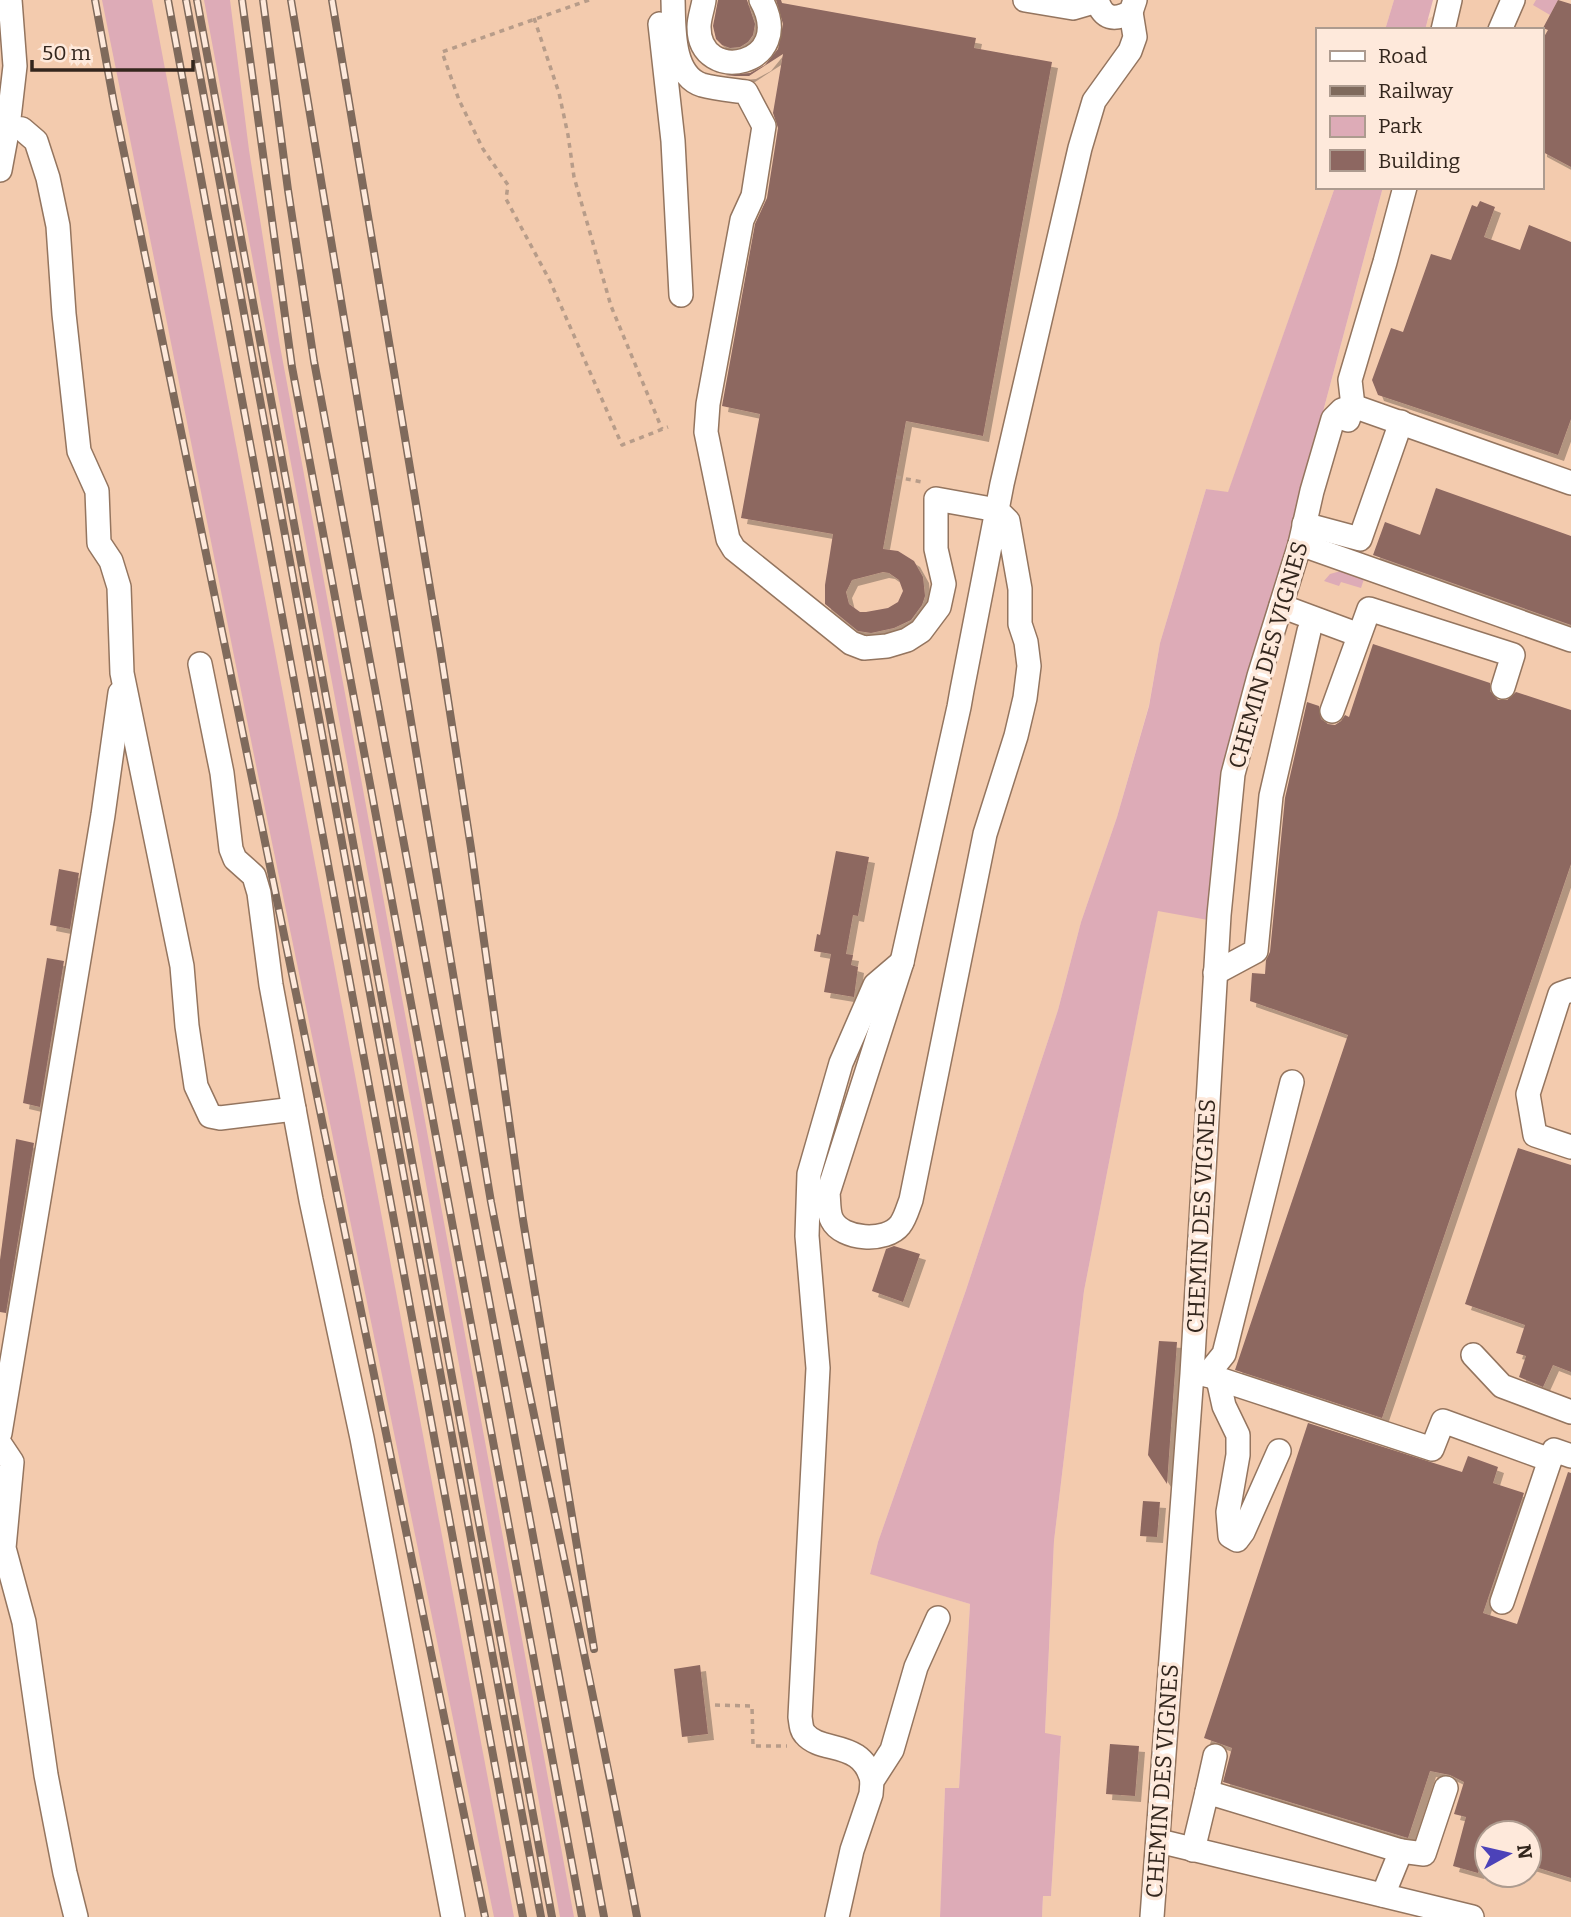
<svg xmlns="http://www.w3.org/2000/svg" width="1571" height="1917" font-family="Bitter,serif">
<defs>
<filter id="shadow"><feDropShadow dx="6" dy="6" stdDeviation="0" flood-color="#0004"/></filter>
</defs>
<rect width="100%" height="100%" fill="#fbd9c1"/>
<g fill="#f3cbae" fill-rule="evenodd">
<path d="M0,0H1394L1385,30H1317V187H1335L1228,493L1206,489L1160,643L1149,705L1117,817L1081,922L1058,1010L966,1290L878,1542L870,1573L970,1604L959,1788H945L940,1917H0Z"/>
<path d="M1461,0H1571V1917H1042L1043,1896H1051L1061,1737L1045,1734L1054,1541L1084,1291L1158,910L1208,919L1222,772L1281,569L1383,187H1541V30H1425L1428,19ZM1487,1833H1529V1875H1487Z"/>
</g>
<g fill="#ddabb7">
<path d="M102,0H152L514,1917H494L257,770Z"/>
<path d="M204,0H230L249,150L280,346L574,1917H560L420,1151Z"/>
<path d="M1394,0H1433L1425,30H1385Z"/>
<path d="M1536,0H1558L1550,15L1533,5Z"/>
<path d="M1335,187H1383L1281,569L1222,772L1208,920L1158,911L1084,1291L1054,1541L1045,1733L1061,1736L1051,1896H1043L1042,1917H940L945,1788H959L970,1604L870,1574L878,1542L966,1290L1058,1010L1081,922L1117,817L1149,706L1160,643L1206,489L1228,492Z"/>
<path d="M1348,569L1366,573L1361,588L1341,582L1339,586L1324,581L1330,574Z"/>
</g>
<g fill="#8d6761" fill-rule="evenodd" filter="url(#shadow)">
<path d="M718,0H747L755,24L753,35L748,42L740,47L730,48L722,45L716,39L713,26Z"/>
<path d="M776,0H781L782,3L976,38L974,48L1052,62L983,436L906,421L883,549L898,551L914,561L923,577L925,596L922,605L911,620L894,628L871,633L858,631L825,604V585L833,534L741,518L760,414L722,406L755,224L767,198L778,128L773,113L783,54L749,76H735L725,75L750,73L765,65L778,49L783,24ZM883,572L889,573L899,580L903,591L898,602L888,608L866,612H860L849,604L846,592L852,580Z"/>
<path d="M1558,0L1571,4V167L1541,151V42L1548,30L1543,28Z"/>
<path d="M1480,201L1495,207L1484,237L1520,250L1529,225L1571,242V419L1558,455L1378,395L1372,380L1391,328L1403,332L1431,254L1451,260L1472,205L1477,207Z"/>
<path d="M1436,488L1571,536V625L1373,555L1385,522L1420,535Z"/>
<path d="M1373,644L1490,683V691L1498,700H1507L1516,692L1571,710V864L1382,1418L1235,1370L1348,1035L1250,1001L1252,973L1265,974L1266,960L1270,952L1285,798L1307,702L1319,706L1321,719L1328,724L1335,725L1341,721L1345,715L1349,717Z"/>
<path d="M836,851L869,857L858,916L853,915L846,954L853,955L851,965L858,967L854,997L824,992L831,954L814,951L817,934L820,935Z"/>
<path d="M59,869L79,873L70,929L50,925Z"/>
<path d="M47,958L64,961L40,1107L23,1103Z"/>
<path d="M16,1139L34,1143L6,1313L0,1312V1260Z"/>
<path d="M1518,1148L1571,1165V1372L1553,1365L1543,1387L1519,1377L1526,1356L1516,1353L1525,1325L1465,1304Z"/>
<path d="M894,1246L920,1254L903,1302L872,1291L886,1249Z"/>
<path d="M1159,1341L1177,1342L1167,1484L1148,1455Z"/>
<path d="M1308,1423L1462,1472L1468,1456L1498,1467L1493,1483L1524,1493L1483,1613L1517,1624L1568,1472L1571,1473V1878L1529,1865V1833H1487V1845L1478,1873L1453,1866L1466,1817L1454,1814L1464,1782L1450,1775L1430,1771L1408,1838L1223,1782L1232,1748L1204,1738Z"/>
<path d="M1143,1501L1160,1502L1157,1537L1140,1536Z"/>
<path d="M700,1665L708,1734L682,1737L674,1669Z"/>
<path d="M1110,1744L1139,1746L1135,1796L1106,1794Z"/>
</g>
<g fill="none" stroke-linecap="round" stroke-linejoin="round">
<g stroke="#94755f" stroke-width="26">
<g id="minor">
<path d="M10,0L15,66L8,127L22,129L36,141L48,178L58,226L64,314L79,451L97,491L99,543L111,561L119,587L122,673L182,966L187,1026L196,1086L210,1116L220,1118L294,1109"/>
<path d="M673,0C674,25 671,75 702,85C716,89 732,90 746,92L764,126L753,196L742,220L708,404L706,432L728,539L734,549L851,643L864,648L887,646L907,640L921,631L939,607L944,584L936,549V499L997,510L1008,521L1020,589V624L1026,642L1029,666L1025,698L1016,736L985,834L911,1200C908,1208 905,1219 900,1225C886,1243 842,1240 832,1220C828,1213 829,1201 828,1193L902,962L959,707L962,690L997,510L1002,484L1080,148L1094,101L1130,51L1135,37L1131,12"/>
<path d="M704,0C703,8 699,18 699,27C699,86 798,66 761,0"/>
<path d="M1025,0L1073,8L1097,1"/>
<path d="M1097,0C1103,19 1114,21 1131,12L1135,0"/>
<path d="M660,24L673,141L681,295"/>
<path d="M1443,30L1450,0"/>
<path d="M1500,30L1513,0"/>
<path d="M0,170L8,127"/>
<path d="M1353,406L1571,483"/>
<path d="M1348,420L1353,406L1350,380L1385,262L1405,187"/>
<path d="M1304,524L1360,539L1401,422"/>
<path d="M1300,544L1571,640"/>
<path d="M1281,606L1359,635"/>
<path d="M200,664L222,773L231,849L235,859L254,876L259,893L271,985L311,1200L362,1438L453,1917"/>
<path d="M1332,711L1369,609L1513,655L1503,687"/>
<path d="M1215,973L1256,951L1271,796L1309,631"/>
<path d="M1571,990L1560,994L1528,1094L1535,1135L1571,1147"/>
<path d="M1473,1355L1502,1386L1571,1412"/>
<path d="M1196,1374L1207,1375L1224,1354L1292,1082"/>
<path d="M1207,1375L1432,1449L1443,1421L1550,1460L1502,1602"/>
<path d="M1218,1379L1224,1406L1238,1435V1455L1228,1512L1230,1536L1237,1540L1243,1532L1279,1451"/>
<path d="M0,1433L103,815L120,693"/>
<path d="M0,1444L12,1462L4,1548L24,1622L46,1775L65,1873L76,1917"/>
<path d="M1550,1460L1554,1450L1571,1456"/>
<path d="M872,1781C863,1739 821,1754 805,1734C801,1730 801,1723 800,1717L818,1368L807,1236L809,1174L841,1063L875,985L902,962"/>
<path d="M1207,1792L1215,1756"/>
<path d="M1159,1841L1472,1917"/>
<path d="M1193,1850L1207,1792L1401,1851"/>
<path d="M1383,1895L1401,1851L1424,1854L1446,1788"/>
<path d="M837,1917L852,1850L871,1794L872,1781L892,1750L916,1667L938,1618"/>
<path d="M1152,1917L1192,1374L1219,915L1233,774L1259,676L1300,544L1312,491L1333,419L1342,410L1353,406"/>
</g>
</g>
<g stroke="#b79c89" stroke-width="3.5" stroke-dasharray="5 5" stroke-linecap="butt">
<path d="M589,0L442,52L459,100L483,149L508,185L506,199L550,281L622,445L668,427"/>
<path d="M534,18L559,93L568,135L574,177L611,306L662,429"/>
<path d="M896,477L922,482"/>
<path d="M715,1705L752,1706L753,1746H787"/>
</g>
<use href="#minor" stroke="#fff" stroke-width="23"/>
<g stroke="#7f6a5c" stroke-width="8">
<g id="rail">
<path d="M95,0L114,104L485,1917"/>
<path d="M168,0L523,1917"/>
<path d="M186,0L541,1917"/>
<path d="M197,0L552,1917"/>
<path d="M242,0L292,367L582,1917"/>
<path d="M263,0L288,190L314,361L604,1917"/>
<path d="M291,0L491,1202C537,1441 592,1678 637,1917"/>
<path d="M332,0L440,648L471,848L523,1220L594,1649"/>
</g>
</g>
<use href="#rail" stroke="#fee9db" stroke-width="5" stroke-dasharray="16" stroke-linecap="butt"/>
</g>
<g text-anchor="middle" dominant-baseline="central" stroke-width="7" stroke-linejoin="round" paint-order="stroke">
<g font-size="23" fill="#33261d" stroke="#fee9db">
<text transform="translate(1268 655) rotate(-74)">CHEMIN DES VIGNES</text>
<text transform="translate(1201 1216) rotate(-87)">CHEMIN DES VIGNES</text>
<text transform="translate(1162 1781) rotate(-86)">CHEMIN DES VIGNES</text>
</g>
</g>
<rect x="1316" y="28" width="228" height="161" fill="#fee9db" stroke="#ad9b8f" stroke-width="2"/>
<rect x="1330" y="51" width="35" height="10" fill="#ffffff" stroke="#ad9b8f" stroke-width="2"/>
<text x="1378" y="63" font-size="21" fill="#33261d">Road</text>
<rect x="1330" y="86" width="35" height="10" fill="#7f6a5c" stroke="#ad9b8f" stroke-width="2"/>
<text x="1378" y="98" font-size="21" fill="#33261d">Railway</text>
<rect x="1330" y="116" width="35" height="21" fill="#ddabb7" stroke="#ad9b8f" stroke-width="2"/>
<text x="1378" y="133" font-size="21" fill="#33261d">Park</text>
<rect x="1330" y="150" width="35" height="21" fill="#8d6761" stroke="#ad9b8f" stroke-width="2"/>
<text x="1378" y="168" font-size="21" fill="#33261d">Building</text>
<g transform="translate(1508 1854) rotate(82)"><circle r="33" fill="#fee9db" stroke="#ad9b8f" stroke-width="2"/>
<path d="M0-5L12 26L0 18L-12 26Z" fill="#4c42b9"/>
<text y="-10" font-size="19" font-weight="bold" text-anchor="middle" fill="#33261d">N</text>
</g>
<path d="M32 60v10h161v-10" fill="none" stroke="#33261d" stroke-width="3.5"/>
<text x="42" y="60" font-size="21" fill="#33261d" stroke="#fee9db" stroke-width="5" paint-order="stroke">50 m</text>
</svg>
